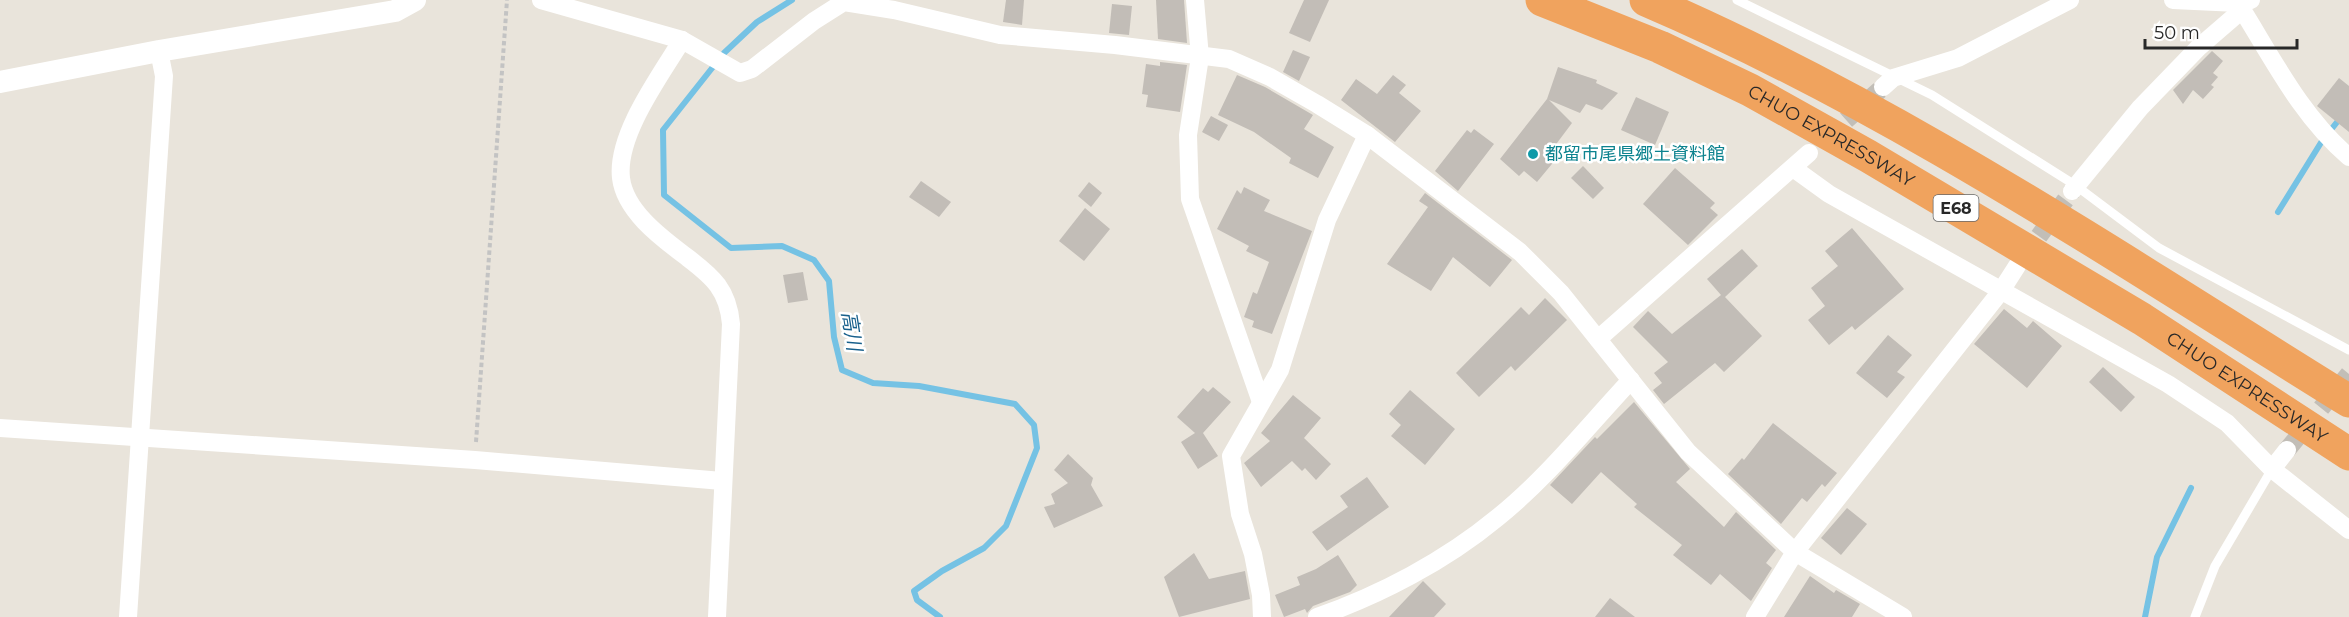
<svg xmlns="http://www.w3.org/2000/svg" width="2349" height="617" font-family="Montserrat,'Noto Sans JP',sans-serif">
<rect width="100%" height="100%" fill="#e9e4db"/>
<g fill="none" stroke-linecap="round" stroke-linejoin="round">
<g stroke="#75c2e4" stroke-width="6">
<path d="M792,0L757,22L724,53L663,130L664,195L731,248L782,246L814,260L829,281L834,337L842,370L873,383L919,386L1015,404L1034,425L1037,448L1006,526L984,548L942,571L914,591L917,600L940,617"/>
<path d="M2278,212L2322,141L2349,107"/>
<path d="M2145,617L2157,557L2191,488"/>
</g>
</g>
<g fill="#c2bdb7">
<path d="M1006,0H1024L1022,25L1003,22Z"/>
<path d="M1156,0H1184L1187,43L1158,39Z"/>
<path d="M1304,0H1329L1310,42L1289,33Z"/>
<path d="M1112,4L1132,6L1129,35L1109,33Z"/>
<path d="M1293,50L1310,57L1299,81L1283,72Z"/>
<path d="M2212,51L2223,61L2213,73L2218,77L2211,85L2214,87L2203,99L2193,90L2183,104L2173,90Z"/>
<path d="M1160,62L1187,65L1180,112L1146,107L1148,95L1142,94L1146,64L1160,66Z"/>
<path d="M1558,67L1597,80L1596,83L1618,93L1602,110L1586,104L1580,113L1549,100L1572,123L1554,147L1561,153L1537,182L1524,171L1519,176L1500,159L1547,99Z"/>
<path d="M1237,75L1265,87L1313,115L1304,129L1334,147L1318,178L1289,163L1291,158L1254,132L1218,115Z"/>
<path d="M1393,75L1406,85L1399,93L1421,111L1395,142L1341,100L1356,79L1377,94Z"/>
<path d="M2339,78L2349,86V132L2317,106Z"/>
<path d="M1636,97L1669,112L1655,145L1621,130Z"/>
<path d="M1211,116L1228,125L1219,141L1202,132Z"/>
<path d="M1474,129L1494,144L1458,191L1435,171L1467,130L1471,133Z"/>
<path d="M1583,166L1604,188L1593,199L1571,178Z"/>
<path d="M1675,168L1715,203L1710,208L1718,215L1688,245L1643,204Z"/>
<path d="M921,181L951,202L939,217L909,197Z"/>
<path d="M1089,182L1102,193L1091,207L1078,196Z"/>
<path d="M1244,187L1270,200L1264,211L1312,231L1272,334L1252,327L1254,321L1244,317L1253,292L1257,294L1269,262L1246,251L1249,246L1217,229L1237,190L1241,194Z"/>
<path d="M1425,193L1512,260L1490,287L1453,257L1431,291L1387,264L1428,207L1419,201Z"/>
<path d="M1085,208L1110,229L1084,261L1059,241Z"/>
<path d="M1852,228L1904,289L1855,330L1852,326L1829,345L1808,320L1825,306L1811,288L1838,266L1825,251Z"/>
<path d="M1742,249L1758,266L1725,297L1762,336L1724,372L1715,363L1664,404L1653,390L1662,383L1654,373L1668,362L1633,327L1648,311L1672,334L1721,295L1707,279Z"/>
<path d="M803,272L808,300L788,303L783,275Z"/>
<path d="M1545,298L1567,320L1515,371L1511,366L1479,397L1456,373L1521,307L1529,315Z"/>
<path d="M2004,309L2027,328L2033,321L2062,346L2027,388L1974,344Z"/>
<path d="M1888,335L1912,355L1897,372L1905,377L1887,398L1856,373Z"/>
<path d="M2103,367L2135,397L2121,412L2089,382Z"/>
<path d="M1213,387L1231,402L1203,433L1218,456L1198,469L1181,442L1195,433L1177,417L1203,388L1208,392Z"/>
<path d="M1410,390L1455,429L1425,465L1391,436L1401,425L1389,414Z"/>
<path d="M1293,395L1321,418L1304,438L1331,464L1316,480L1305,468L1302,471L1292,461L1261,487L1244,463L1270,441L1261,433Z"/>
<path d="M1634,402L1690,469L1676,482L1724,527L1736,512L1776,550L1766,563L1772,568L1751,601L1720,574L1711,585L1673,555L1682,545L1634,507L1637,504L1601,472L1572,504L1550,485L1595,437L1597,439Z"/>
<path d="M1773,423L1837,473L1825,487L1822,484L1807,502L1802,498L1781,524L1728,474L1742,458L1744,460Z"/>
<path d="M1068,454L1093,478L1091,485L1103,506L1054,528L1044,507L1055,504L1051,494L1068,483L1054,470Z"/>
<path d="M1367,477L1389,507L1327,551L1312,532L1348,507L1340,496Z"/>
<path d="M1847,508L1867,524L1841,555L1821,538Z"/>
<path d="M1194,553L1209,579L1245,571L1250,599L1179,617L1164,577Z"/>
<path d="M1338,555L1357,585L1350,592L1313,606L1307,613L1305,609L1284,617L1275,595L1300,585L1297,577L1316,569Z"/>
<path d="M1810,576L1834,593L1836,590L1860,604L1852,617H1784Z"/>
<path d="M1423,581L1446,604L1434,617H1389Z"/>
<path d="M1610,598L1635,617H1595Z"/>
</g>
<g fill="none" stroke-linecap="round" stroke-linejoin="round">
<g stroke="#c2beb7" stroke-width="18" stroke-dasharray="18 9" stroke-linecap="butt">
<path d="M1826,138L1883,87"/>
<path d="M2023,258L2072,191"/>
<path d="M2287,450L2349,374"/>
</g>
<path stroke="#c3c3c3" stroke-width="4" stroke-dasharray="4.5 3" stroke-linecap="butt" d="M476,442L507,0"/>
<g stroke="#fff" stroke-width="9">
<path d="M1737,0L1932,95L2075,185L2159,248L2349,350"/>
<path d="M2195,617L2215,566L2272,469"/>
</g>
<g stroke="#fff" stroke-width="18">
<path d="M541,0L682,40L740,73L752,69L814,21L844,2L894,10L1000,35L1115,45L1229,59L1270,77L1317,104L1367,135L1520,252L1561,293L1688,452L1795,552L1903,617"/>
<path d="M1195,0L1200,57L1188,135L1190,199L1261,402"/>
<path d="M2173,0L2238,3L2251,0"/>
<path d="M2238,3C2272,57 2300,115 2349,157"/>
<path d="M682,40C660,76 616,135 621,178C625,212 663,239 688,258C713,277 728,290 731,324L717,617"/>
<path d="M1883,87L1893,78L1958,58L2070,0"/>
<path d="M1793,168L1829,194L2168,384L2227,423L2272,469L2349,530"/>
<path d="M2072,191L2140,108L2198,48L2242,10"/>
<path d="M1598,339L1809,153"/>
<path d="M0,428L475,460L722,481"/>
<path d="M2272,469L2287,450"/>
<path d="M128,617L164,76L159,51"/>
<path d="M1262,617L1261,595L1253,554L1240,514L1231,456L1280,370L1327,220L1367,135"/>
<path d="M1317,617C1380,595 1445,561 1497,518C1546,479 1588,426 1631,380"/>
<path d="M1755,617L1795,552L2001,291L2017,266"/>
</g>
<path stroke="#fff" stroke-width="22" d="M0,82L159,51L395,11L415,0"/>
<g stroke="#f0a35e" stroke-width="33">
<path id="s1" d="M1542,0L1660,47L1750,90L1868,156L2142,319L2349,454"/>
<path d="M1646,0C1894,106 2121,260 2349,401"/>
</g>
</g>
<circle fill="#0f9aa8" stroke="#fff" stroke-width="2" cx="1533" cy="154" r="6"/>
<g text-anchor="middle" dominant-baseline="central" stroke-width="5" stroke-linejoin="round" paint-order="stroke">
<rect fill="#fff" stroke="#686868" stroke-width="1.5" x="1933.5" y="195" width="45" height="26" rx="4.5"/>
<g font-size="16" font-weight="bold" fill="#282828">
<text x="1956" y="208">E68</text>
</g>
<g font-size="18" fill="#282828" stroke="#fff">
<text stroke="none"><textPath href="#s1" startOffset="320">CHUO EXPRESSWAY</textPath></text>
<text stroke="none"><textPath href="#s1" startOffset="806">CHUO EXPRESSWAY</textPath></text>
</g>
<g font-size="18" fill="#0d838f" stroke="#fff" text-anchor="start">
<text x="1545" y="154">都留市尾県郷土資料館</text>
</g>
<g font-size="20" font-style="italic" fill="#18608c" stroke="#fff">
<text transform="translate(852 331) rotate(81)">高川</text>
</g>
</g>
<path d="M2145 39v9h152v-9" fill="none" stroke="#282828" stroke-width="3"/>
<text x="2154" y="39" font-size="18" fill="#282828" stroke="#ffffff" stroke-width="4.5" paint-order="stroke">50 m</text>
</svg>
